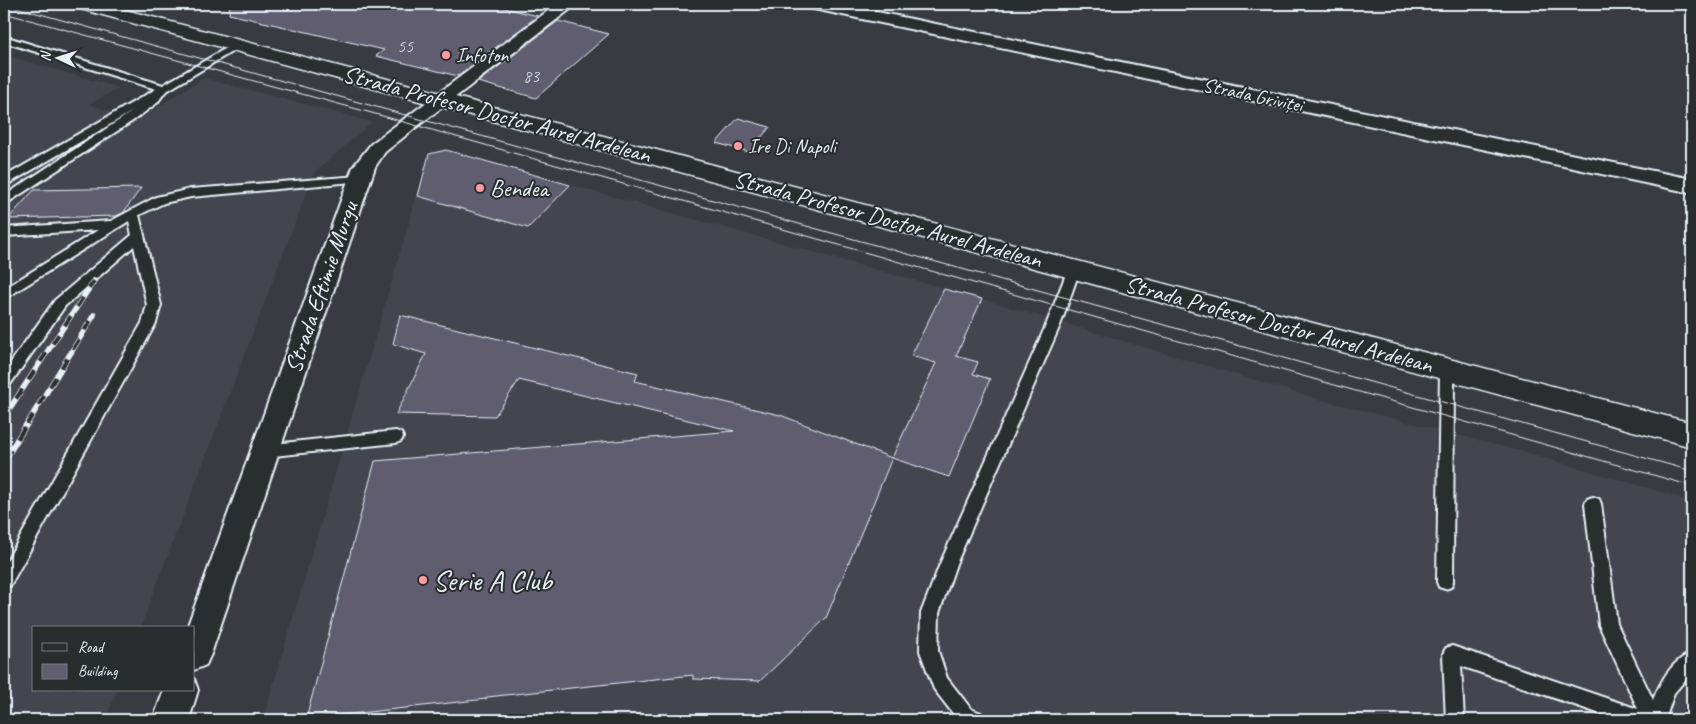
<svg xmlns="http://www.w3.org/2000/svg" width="1696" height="724" font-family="Caveat,sans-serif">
<rect width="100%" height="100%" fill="#3a3b42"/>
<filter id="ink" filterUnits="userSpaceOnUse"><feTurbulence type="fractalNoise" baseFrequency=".02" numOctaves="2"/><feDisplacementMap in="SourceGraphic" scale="10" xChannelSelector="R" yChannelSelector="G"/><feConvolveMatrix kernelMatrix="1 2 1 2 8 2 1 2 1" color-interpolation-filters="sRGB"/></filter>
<g filter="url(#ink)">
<g fill="#454550">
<path d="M4,55L119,88L89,104L136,121L203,78L372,122L314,173L140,628H34V690H117L105,720H4Z"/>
<path d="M429,154L549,179L982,299L1318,399L1520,451L1692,501V720H263Z"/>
</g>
<g fill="#605d6f" stroke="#e8f1f8">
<path d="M230,4H488L538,16L458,76L376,56L384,50L229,14Z"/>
<path d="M558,21L609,34L536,98L478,82Z"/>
<path d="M738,118L770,127L749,152L716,143Z"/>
<path d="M446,150L549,179L570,185L528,228L418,196L429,154Z"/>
<path d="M141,188L123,213L116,216L8,219L34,190Z"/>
<path d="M944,289L982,299L956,356L978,362L973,374L990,379L949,477L892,458L936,363L911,356Z"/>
<path d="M400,315L638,373L635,381L780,415L892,458L826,618L760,681L693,679V675L487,697L486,699L306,719L375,461L734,431L519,380L495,416L396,414L426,354L393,344Z"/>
</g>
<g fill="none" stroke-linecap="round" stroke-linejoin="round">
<g stroke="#e8f1f8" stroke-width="4">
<g id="lane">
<path d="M4,36L163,85L235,43L238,42L243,45L165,92L157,103L134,120L4,205V196L133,111L8,184L4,185V177L156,89L4,42Z"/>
<path d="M359,176L365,179L363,181L191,197L164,203L139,215L161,305L156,323L10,586L4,588V566L142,323L147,305L134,246L65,306L9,386L4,387V372L55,300L132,235L129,221L4,299V289L98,230L4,236V228L111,221L156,197L191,189Z"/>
<path d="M1074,265L1080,269L1061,323L956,564L939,613L938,651L947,678L971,709L981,713L983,720H958L934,689L920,651L921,613L940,564L1047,323L1068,269Z"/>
<path d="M1447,365L1452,366L1454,370L1453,582L1451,587L1445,589L1439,587L1437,582L1440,370L1442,366Z"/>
<path d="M396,431L401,433L403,437L401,441L396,443L264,457L259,455L257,451L259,447L264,445Z"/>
<path d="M1593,497L1599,499L1601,504L1617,624L1653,700C1661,681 1672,660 1692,653V672L1674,693L1665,720H1618L1461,666L1464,720H1446L1443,654L1446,648L1452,646L1638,709L1599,625L1585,504L1587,499Z"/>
</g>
</g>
<g stroke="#e8f1f8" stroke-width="4">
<g id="street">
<path d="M557,4H577L415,128L385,152L375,167L211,654L206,665L194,670V628H187L353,167L371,144Z"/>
<path d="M805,4H838L1692,179V193L814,9L808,8Z"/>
<path d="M194,679L198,690L189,720H153L164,690H194Z"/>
</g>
</g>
<g stroke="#e8f1f8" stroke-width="3">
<path id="secondary" d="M74,4H103L1692,423V447L77,8Z"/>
</g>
<use href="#lane" fill="#2a2d2e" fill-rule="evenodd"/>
<use href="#street" fill="#2a2d2e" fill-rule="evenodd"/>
<use href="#secondary" fill="#2a2d2e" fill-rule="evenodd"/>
<g stroke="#e8f1f8" stroke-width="1">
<path d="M4,4L1692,471"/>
<path d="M4,13L379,115L1692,486"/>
</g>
<g stroke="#e8f1f8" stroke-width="5.5">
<g id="rail-far1">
<path d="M4,417L94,281"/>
<path d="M27,424L94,315"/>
</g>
</g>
<g stroke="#e8f1f8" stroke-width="6">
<path id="rail" d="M4,461L28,422"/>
</g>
<use href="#rail-far1" stroke="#2a2d2e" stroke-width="4" stroke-dasharray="11" stroke-linecap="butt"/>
<use href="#rail" stroke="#2a2d2e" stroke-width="4.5" stroke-dasharray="13" stroke-linecap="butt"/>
</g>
</g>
<g fill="#ff9aa2" stroke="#2a2d2e" stroke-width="2">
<circle cx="446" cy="55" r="5"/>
<circle cx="738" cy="146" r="5"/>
<circle cx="480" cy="188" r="5"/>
<circle cx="423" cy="580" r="5"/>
</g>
<g text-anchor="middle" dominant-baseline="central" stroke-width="4" stroke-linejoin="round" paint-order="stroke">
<g font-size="18" fill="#c6ccd6">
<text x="405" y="46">55</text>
<text x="531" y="76">83</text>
</g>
<g font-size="20" fill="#e8f1f8" stroke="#2a2d2e" text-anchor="start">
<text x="456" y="55">Infoton</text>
<text x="748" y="146">Ire Di Napoli</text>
</g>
<g font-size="20" fill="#e8f1f8" stroke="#2a2d2e">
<text transform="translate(1253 95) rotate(12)">Strada Griviței</text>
</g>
<g font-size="24" fill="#e8f1f8" stroke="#2a2d2e">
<text transform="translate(497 114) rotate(15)">Strada Profesor Doctor Aurel Ardelean</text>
<text transform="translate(888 219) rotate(15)">Strada Profesor Doctor Aurel Ardelean</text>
<text transform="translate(321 287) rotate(-71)">Strada Eftimie Murgu</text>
<text transform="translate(1279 324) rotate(15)">Strada Profesor Doctor Aurel Ardelean</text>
</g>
<g font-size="24" fill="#e8f1f8" stroke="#2a2d2e" text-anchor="start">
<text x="490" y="188">Bendea</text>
</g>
<g font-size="29" fill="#e8f1f8" stroke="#2a2d2e" text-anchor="start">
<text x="433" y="580">Serie A Club</text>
</g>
</g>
<rect width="1696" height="724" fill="none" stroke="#2a2d2e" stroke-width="20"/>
<rect x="10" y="10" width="1676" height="704" fill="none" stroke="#e8f1f8" stroke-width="2" filter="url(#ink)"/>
<rect x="32" y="626" width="162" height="65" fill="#2a2d2e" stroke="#767b7f"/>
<rect x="42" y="643" width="25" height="8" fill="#2a2d2e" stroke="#767b7f"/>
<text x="78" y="652" font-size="15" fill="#e8f1f8">Road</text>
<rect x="42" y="664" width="25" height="15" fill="#605d6f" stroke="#767b7f"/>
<text x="78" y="676" font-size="15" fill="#e8f1f8">Building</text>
<g transform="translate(58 58) rotate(274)" stroke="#2a2d2e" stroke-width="4" paint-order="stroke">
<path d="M0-4L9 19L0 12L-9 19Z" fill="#e8f1f8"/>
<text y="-8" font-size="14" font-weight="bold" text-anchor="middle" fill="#e8f1f8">N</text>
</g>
</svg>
